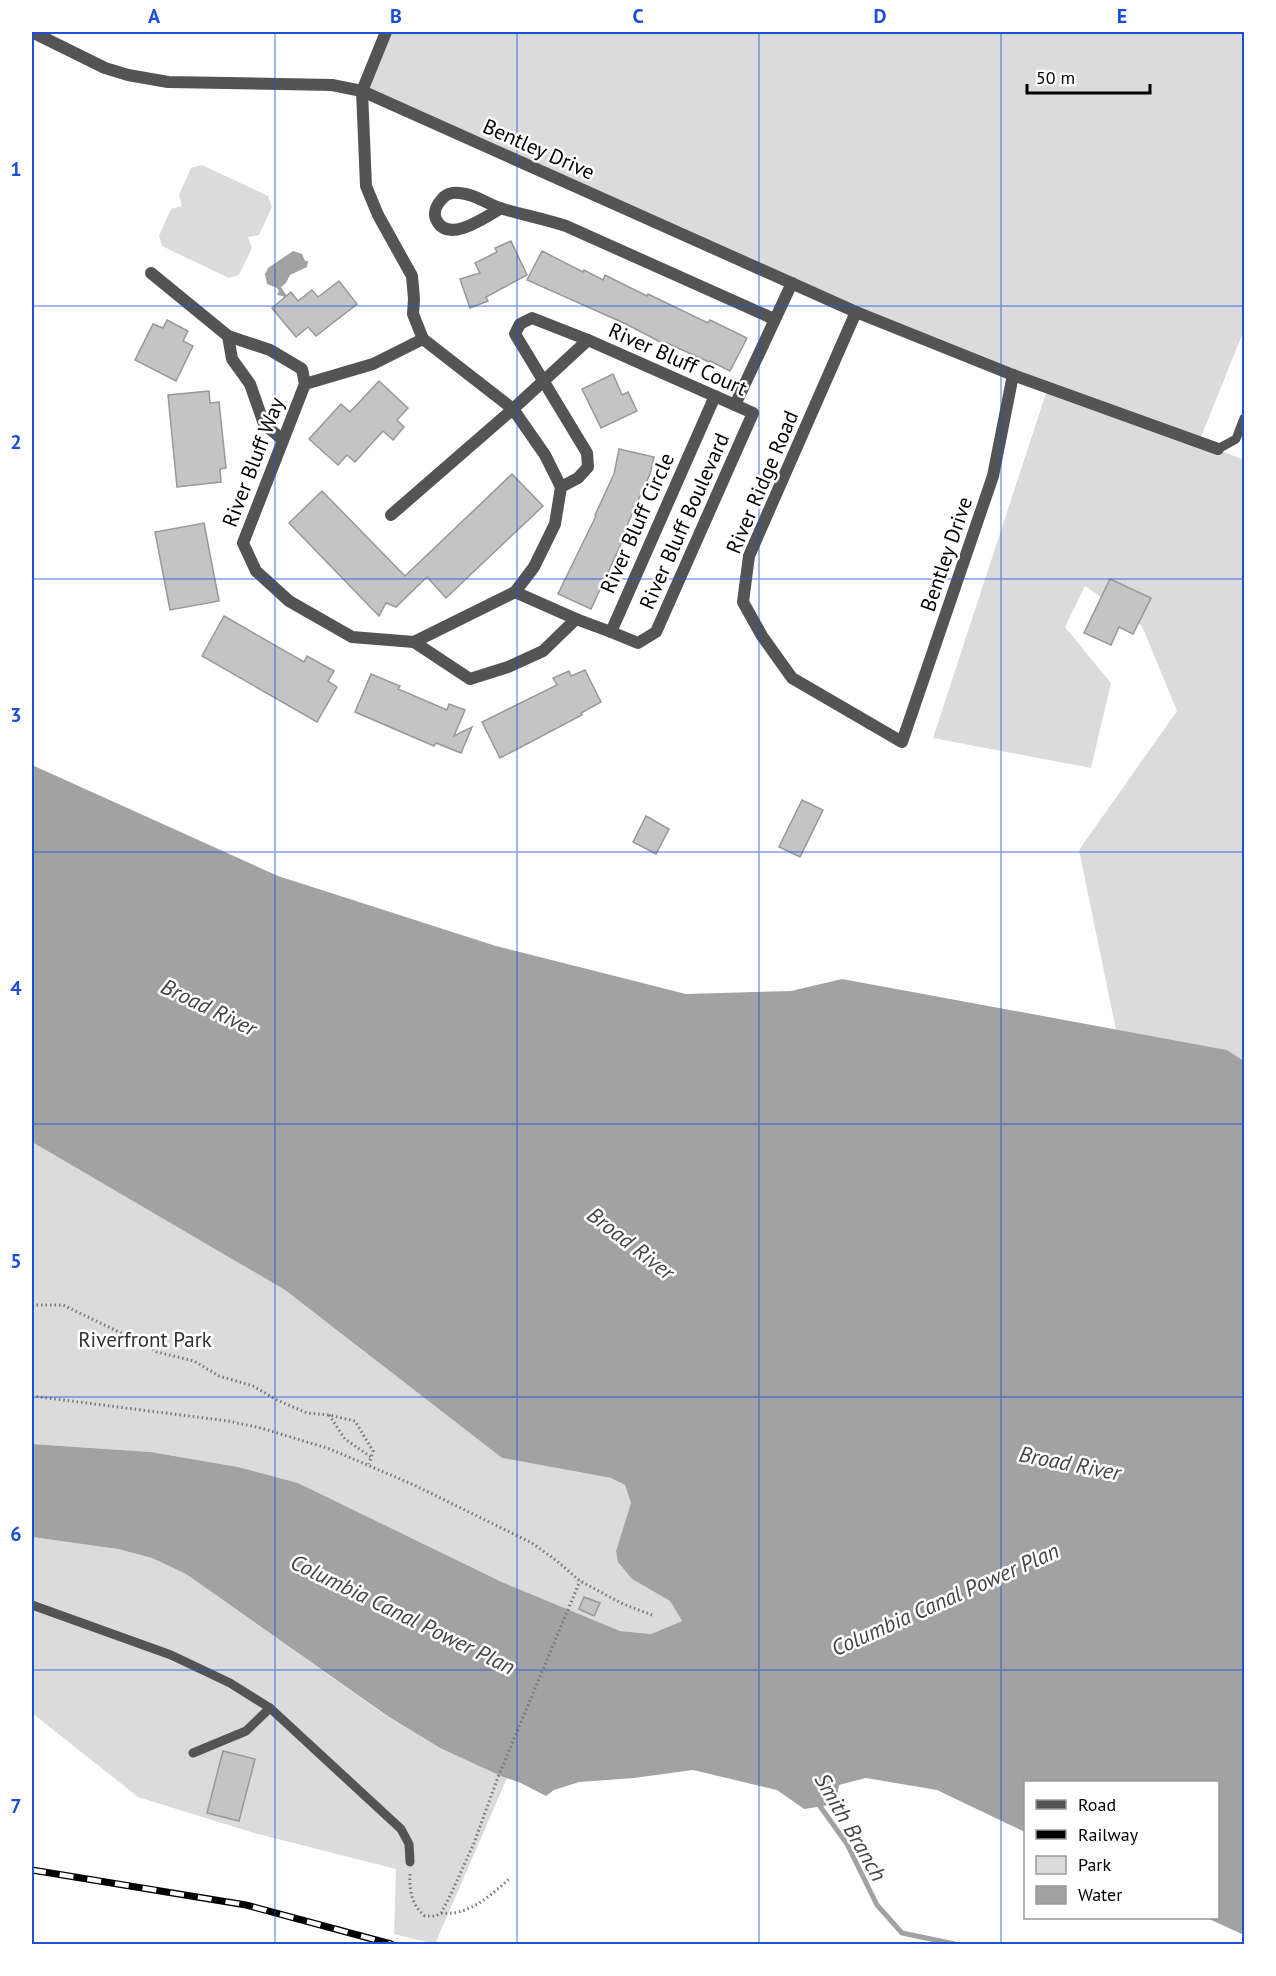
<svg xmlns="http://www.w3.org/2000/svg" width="1276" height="1976" font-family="'PT Sans',sans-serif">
<rect width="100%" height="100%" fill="#fff"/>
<g fill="#dbdbdb">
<path d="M386,32H1244V330L1199,442L1244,460V1061L1227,1050L1116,1030L1079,850L1177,711L1142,626L1085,586L1065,627L1111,683L1091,768L933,738L1048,387L1013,375L362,91Z"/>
<path d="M202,165L268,196L272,207L259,235L248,237L252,248L239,275L229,278L162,246L159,236L171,209L182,206L179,195L191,168Z"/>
<path d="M32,1142L285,1290L502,1458L611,1478L625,1485L631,1503L616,1551L632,1579L670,1601L682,1621L651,1634L620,1631L575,1613L507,1778L435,1944L394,1934L396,1869L254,1833L138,1797L32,1713V1537L118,1549L152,1558L186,1574L388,1717L440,1748L493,1772L504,1583L298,1483L238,1467L151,1452L32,1444Z"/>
</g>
<g fill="#a2a2a2">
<path d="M293,251L302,254L305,261H308L307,267L290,275L286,283L281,287L287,296L284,298L283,296L277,295L279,291L277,288L267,284L265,274L268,268Z"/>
<path d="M32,765L278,876L496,946L686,994L791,991L842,979L1227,1050L1244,1061V1935L1207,1918H1218V1782H1026L1025,1832L937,1790L866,1778L839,1785L836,1804L804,1809L777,1790L693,1770L634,1778L579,1782L554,1790L546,1796L521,1783L501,1776L440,1748L389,1717L186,1574L152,1558L118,1549L32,1537V1444L151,1452L238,1467L298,1483L504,1583L620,1631L651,1634L682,1621L670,1601L632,1579L618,1562L616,1551L631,1503L625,1485L611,1478L502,1458L285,1290L32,1142Z"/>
</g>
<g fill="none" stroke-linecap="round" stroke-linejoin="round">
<path stroke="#a2a2a2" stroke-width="5" d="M817,1802L847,1844L877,1905L902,1933L955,1944"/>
</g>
<g fill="#c4c4c4" stroke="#989898" stroke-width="1.5">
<path d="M511,241L527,275L486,297L488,301L470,308L460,279L480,273L475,263L497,252L495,248Z"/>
<path d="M542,251L583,272L584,270L603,280L605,275L647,296L648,294L708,323L710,320L747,338L730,371L710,361L709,362L667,343L666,345L626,324L527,280Z"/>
<path d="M339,281L357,304L316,336L308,327L296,337L272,308L291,292L298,301L312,290L318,297Z"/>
<path d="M167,320L188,331L183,341L193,346L176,381L135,360L153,324L163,328Z"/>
<path d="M613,374L622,395L628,392L637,411L601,428L582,389Z"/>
<path d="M379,381L408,408L397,420L404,427L393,440L383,431L355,462L347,455L338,465L309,439L341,404L350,412Z"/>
<path d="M209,391L210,403L219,402L226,468L220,469L221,482L177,487L168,395Z"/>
<path d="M619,449L654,457L650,474L624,532L626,533L591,609L558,594L596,516L595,515L614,474Z"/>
<path d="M512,474L543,506L446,598L427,577L396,607L386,603L379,616L289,523L322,491L405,576Z"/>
<path d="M204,523L219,601L170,610L155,532Z"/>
<path d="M1110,579L1151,598L1133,634L1119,627L1111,645L1084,633Z"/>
<path d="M224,616L304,662L307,656L334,671L328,681L337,687L317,722L202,656Z"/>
<path d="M585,670L601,702L581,713L582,715L500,758L482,722L557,685L553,678L569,671L571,676Z"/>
<path d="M371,674L400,686L398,689L447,710L449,704L465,710L454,736L472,727L461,753L436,743L434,746L355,712Z"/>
<path d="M802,800L823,810L800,857L779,847Z"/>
<path d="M646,816L669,829L656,854L633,842Z"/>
<path d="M584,1597L600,1603L594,1616L579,1609Z"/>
<path d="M223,1751L255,1759L239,1821L207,1813Z"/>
</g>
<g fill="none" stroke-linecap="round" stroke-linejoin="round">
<g stroke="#767676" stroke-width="3" stroke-dasharray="1.5 3" stroke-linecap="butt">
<path d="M32,1305H63L144,1344L157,1352L194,1361L219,1376L253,1386L277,1400L307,1413L329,1415L355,1421L373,1451L369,1464"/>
<path d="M32,1396L228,1421L261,1428L330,1449L414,1485L532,1543L557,1561L580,1581L623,1604L652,1615"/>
<path d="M329,1415L345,1439L371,1457"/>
<path d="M410,1874C409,1890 412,1906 425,1916H436L441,1913L450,1896L474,1843L498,1777L580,1581"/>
<path d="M441,1913C469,1916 490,1896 510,1878"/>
</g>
<g stroke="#545454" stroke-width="9">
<path d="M1218,449L1236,439L1244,418"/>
<path d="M32,1605L171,1655L230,1683L270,1708L401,1829L409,1844L410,1862"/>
<path d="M193,1753L246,1731L270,1708"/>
</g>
<g stroke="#545454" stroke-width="12">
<path d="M32,32L105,68L128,75L168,82L332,85L362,91L856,312L1013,375L1218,449"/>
<path d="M386,32L362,91L366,186L378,215L412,276L414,299L413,314L423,339L513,409L588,340L753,413L656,632L638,643L611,632"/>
<path d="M501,208C486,217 447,245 436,219C433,212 437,204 442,199C446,194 453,192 459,193C476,194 488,205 503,209C524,215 545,219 566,226L774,319"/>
<path d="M151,273L228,336"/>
<path d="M856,312L749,556L743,602L762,636L792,678L902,742L993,476L1013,375"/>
<path d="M735,405L792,283"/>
<path d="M283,440L264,424L250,384L232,359L228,336L270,350L302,369L305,384"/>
<path d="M561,487L578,478L588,467L587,453L515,334L520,324L532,318L588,340"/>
<path d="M391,515L513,409L545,455L561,487L555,524L534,567L515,592L414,642L470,679L508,667L543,651L576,619L515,592"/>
<path d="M576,619L611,632L715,396"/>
<path d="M414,642L352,637L289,601L256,571L243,543L305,384L373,364L423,339"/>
</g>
<g stroke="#000" stroke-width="7">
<path id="rail" d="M32,1870L246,1905L391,1944"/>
</g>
<use href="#rail" stroke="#fff" stroke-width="4.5" stroke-dasharray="14" stroke-linecap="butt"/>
</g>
<path fill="none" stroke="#1d4ed8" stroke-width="1.5" stroke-opacity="0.55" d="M275,32V1944M517,32V1944M759,32V1944M1001,32V1944M32,306H1244M32,579H1244M32,852H1244M32,1124H1244M32,1397H1244M32,1670H1244"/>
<g text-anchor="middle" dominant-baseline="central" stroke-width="5" stroke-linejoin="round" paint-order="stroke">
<g font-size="21" fill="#000" stroke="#fff">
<text transform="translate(539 149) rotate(24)">Bentley Drive</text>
<text transform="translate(678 359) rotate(24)">River Bluff Court</text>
<text transform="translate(253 462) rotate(-69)">River Bluff Way</text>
<text transform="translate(762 482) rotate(-67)">River Ridge Road</text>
<text transform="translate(684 521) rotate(-66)">River Bluff Boulevard</text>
<text transform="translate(637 523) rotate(-66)">River Bluff Circle</text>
<text transform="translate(946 554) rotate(-71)">Bentley Drive</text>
</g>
<g font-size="21" fill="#323232" stroke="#fff">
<text x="145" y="1339">Riverfront Park</text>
</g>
<g font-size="22" font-style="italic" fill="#434343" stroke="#fff">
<text transform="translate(209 1007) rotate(26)">Broad River</text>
<text transform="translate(631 1243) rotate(38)">Broad River</text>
<text transform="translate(1070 1463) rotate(11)">Broad River</text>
<text transform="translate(945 1599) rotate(-24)">Columbia Canal Power Plan</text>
<text transform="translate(403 1614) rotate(26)">Columbia Canal Power Plan</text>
<text transform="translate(851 1827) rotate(60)">Smith Branch</text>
</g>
</g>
<rect width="1276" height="1976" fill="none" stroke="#ffffff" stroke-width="66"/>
<rect x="1024" y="1781" width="195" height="138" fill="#ffffff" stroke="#999999" stroke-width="1.5"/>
<rect x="1036" y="1800" width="30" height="9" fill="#545454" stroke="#999999" stroke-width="1.5"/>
<text x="1078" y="1811" font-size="18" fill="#000000">Road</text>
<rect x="1036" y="1830" width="30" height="9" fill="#000000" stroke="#999999" stroke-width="1.5"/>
<text x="1078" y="1841" font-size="18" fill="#000000">Railway</text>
<rect x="1036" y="1856" width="30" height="18" fill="#dbdbdb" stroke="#999999" stroke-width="1.5"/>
<text x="1078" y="1871" font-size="18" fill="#000000">Park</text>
<rect x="1036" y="1886" width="30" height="18" fill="#a2a2a2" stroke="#999999" stroke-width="1.5"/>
<text x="1078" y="1901" font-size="18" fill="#000000">Water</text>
<path d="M1027 84v9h123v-9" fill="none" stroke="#000000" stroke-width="3"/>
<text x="1036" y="84" font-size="18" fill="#000000" stroke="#ffffff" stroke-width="4.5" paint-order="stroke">50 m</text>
<rect x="33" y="33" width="1210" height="1910" fill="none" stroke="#1d4ed8" stroke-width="2"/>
<g font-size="20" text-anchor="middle" font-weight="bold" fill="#1d4ed8">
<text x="154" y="23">A</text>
<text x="396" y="23">B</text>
<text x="638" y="23">C</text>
<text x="880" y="23">D</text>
<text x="1122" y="23">E</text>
<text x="16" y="176">1</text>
<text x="16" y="449">2</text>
<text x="16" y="722">3</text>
<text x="16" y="995">4</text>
<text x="16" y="1268">5</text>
<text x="16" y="1541">6</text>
<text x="16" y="1813">7</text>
</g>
</svg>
